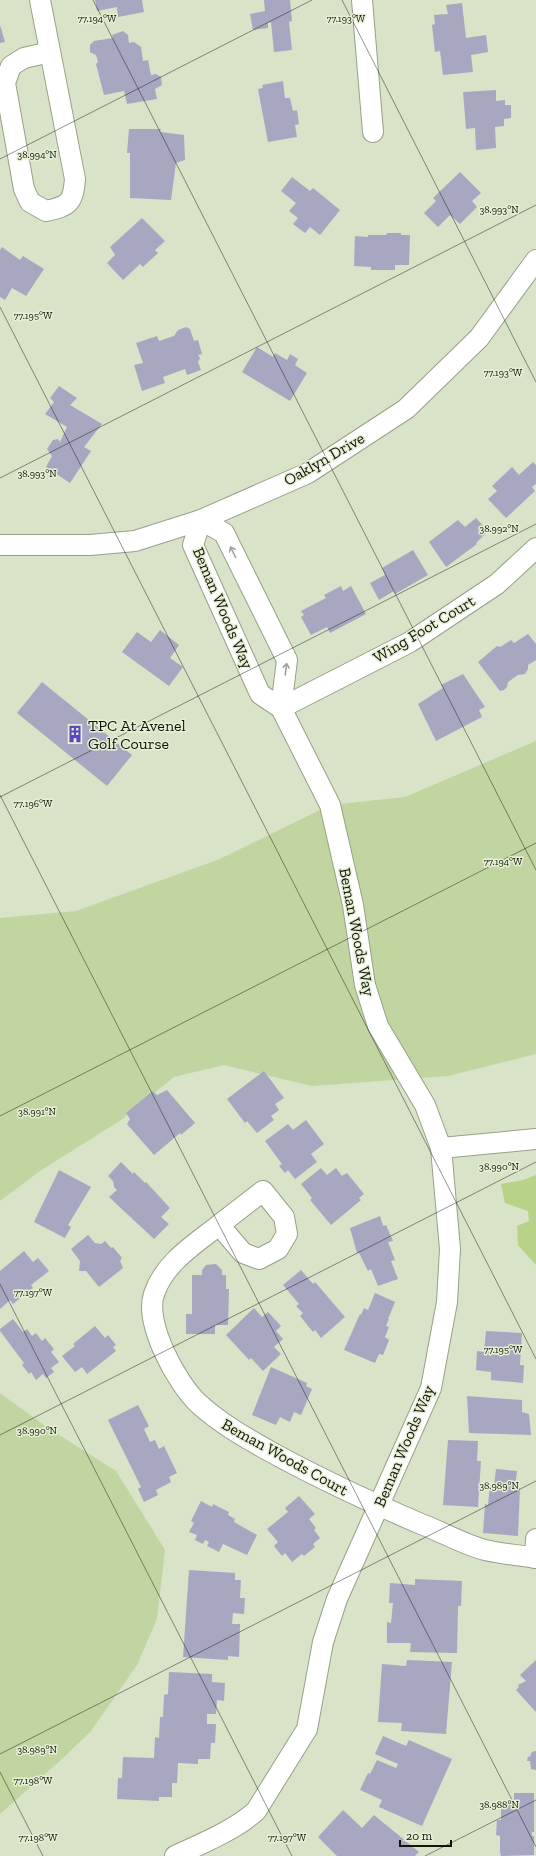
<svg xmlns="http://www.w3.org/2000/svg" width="536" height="1856" font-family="'Zilla Slab',serif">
<rect width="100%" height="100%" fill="#d8e3c8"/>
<g fill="#c1d5a0">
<path d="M536,741V1054L448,1076L312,1086L224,1065L174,1077L121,1120L40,1171L0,1201V918L76,911L220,859L330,805L405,797Z"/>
<path d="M0,1393L48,1428L116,1471L165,1550L157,1619L137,1665L91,1731L62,1759L0,1814Z"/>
</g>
<path fill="#b7d387" d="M536,1175V1265L518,1245L517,1226L529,1221L528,1211L505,1203L501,1184L523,1180Z"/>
<g fill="#a8a7c1">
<path d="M95,0H142L144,12L118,17L117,7L97,11Z"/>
<path d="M264,0H290L292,21L289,22L292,50L274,52L271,22L268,23V28L253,30L250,14L265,11Z"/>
<path d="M462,3L466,38L486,35L488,52L471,55L473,72L443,75L440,51L435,52L432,25L435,24L434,15L448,14L446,5Z"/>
<path d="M0,25L5,42L0,43Z"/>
<path d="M123,31L128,35L129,43L134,42L141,47L143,61L148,60L151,75L156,74L161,77L162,85L155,89L157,99L127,104L124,91L104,95L96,64L98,62L96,55L90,52V45L94,41L113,38L112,35Z"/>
<path d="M283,81L285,98H290L293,111L297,110L299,124L295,125L297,137L268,142L258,89L263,88L262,85Z"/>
<path d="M496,90V101L505,100V105H511V118L504,119V126L495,127L496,148L476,150L475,128L466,129L463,92Z"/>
<path d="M129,129H161L160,132L184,135L185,160L176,163L171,200L130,198V153H127Z"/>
<path d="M460,172L481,193L472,201L477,207L460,224L450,215L438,227L424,213L436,201L433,198Z"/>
<path d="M292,177L310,191L313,188L340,210L320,235L310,227L305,233L293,224L298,218L289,211L296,203L281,191Z"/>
<path d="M142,218L165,241L155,250L158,253L143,267L140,264L123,280L107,263L115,255L110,247Z"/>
<path d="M387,233H401V235H410L409,265H395V270H371V267L354,266L355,236L368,237V235H386Z"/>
<path d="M2,247L20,260L23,256L44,269L26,296L12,288L5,300L0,297V250Z"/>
<path d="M186,327L190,329L194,341L198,340L202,354L198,355L200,358L198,362L201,370L187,375L185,369L163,377L165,383L142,391L134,365L143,363L136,343L157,336L159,341L174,336L178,330Z"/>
<path d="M257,347L273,357L275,353L287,360L290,354L298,359L295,365L307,373L290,401L242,372Z"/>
<path d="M59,386L77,398L70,405L102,424L84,447L91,451L70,483L46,467L52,456L47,449L53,440L58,439L60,442L67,427L45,414L54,402L50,398Z"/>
<path d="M533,462L536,465V484L532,487L535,491L506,518L488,499L497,491L492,486L512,467L519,475Z"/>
<path d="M476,518L488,531L476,543L477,544L446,567L429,542L458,520L465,527Z"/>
<path d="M413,550L428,575L395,594L394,591L379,600L370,583L385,575L382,568Z"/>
<path d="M341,586L343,591L351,586L366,614L330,633L327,627L311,635L301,617L304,615L301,611L326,598L324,595Z"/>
<path d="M160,630L179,645L170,658L183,667L169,686L122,652L137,632L151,642Z"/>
<path d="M528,634L536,644V660L528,665V669L525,674L518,675L508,682L507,687L504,690L500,691L478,662L497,646L500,647L511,640L514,643Z"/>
<path d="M463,674L485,707L479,710L482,717L436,741L418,704L443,688L441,685Z"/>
<path d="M42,682L132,755L107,786L17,713Z"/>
<path d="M264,1071L284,1098L275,1104L279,1110L271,1116L274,1120L257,1133L247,1121L245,1123L227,1099Z"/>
<path d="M167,1090L195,1123L181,1135L180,1133L154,1155L127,1124L130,1119L126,1113L153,1091L157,1095Z"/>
<path d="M306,1120L324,1144L311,1154L317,1162L295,1179L288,1170L285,1173L279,1166L282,1164L265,1141L288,1124L293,1130Z"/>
<path d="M121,1162L133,1174L134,1172L145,1183L146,1182L170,1208L161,1217L169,1224L154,1239L109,1197L117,1190L114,1187L113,1181L108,1176Z"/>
<path d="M321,1168L327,1175L336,1168L342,1176L347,1173L364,1194L359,1198L361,1200L331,1225L310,1200L312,1198L301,1184Z"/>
<path d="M59,1170L91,1187L68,1225L71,1227L65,1238L34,1222Z"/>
<path d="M380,1216L383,1226L386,1225L393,1241L388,1242L395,1260L391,1261L398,1279L378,1286L371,1269L368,1271L359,1253H357L350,1228Z"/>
<path d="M88,1235L95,1243L101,1244L105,1241L111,1248L113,1247L122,1258L120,1261L123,1268L99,1287L86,1271H79L80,1261L71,1249Z"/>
<path d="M24,1251L33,1262L38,1258L49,1271L31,1285L33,1288L13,1304L10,1300L0,1309V1271Z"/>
<path d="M216,1264L222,1270V1275H226V1289H229L228,1325H215V1334H186V1314H192V1275H202V1270L206,1265Z"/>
<path d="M301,1270L313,1284L315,1282L345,1317L321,1338L315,1330L313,1332L300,1316L303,1313L296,1306L299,1304L283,1285Z"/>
<path d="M375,1293L395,1302L388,1319H389L386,1326L389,1327L385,1337L389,1340L383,1355L379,1354L375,1363L344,1350L360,1314L361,1315L364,1308L368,1310Z"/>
<path d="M254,1308L262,1317L268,1312L281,1326L276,1331L283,1339L274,1347L281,1354L263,1371L251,1358L249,1360L226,1335Z"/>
<path d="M13,1319L23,1332L27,1329L32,1336L36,1333L42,1341L45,1338L54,1349L51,1352L59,1362L51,1368L54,1372L46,1378L43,1374L36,1380L31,1372L29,1374L22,1365L24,1363L0,1331V1329Z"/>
<path d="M95,1326L105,1338L108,1335L116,1345L113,1347L116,1351L87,1374L82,1367L75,1372L62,1356L75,1346L73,1344Z"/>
<path d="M486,1331L522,1333L520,1365H524L523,1383L491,1380V1372L476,1370L477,1351L484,1352Z"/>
<path d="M271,1367L307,1383L306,1386L312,1389L301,1415L294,1412L290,1422L280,1417L276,1425L252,1415Z"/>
<path d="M467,1396L522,1400V1412L529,1414L531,1435L469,1433Z"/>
<path d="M138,1405L149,1426L144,1429L150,1442L155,1440L159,1449L164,1446L177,1473L169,1477L171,1482L156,1490L158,1495L144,1502L138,1489L141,1487L108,1420Z"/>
<path d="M448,1440L478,1441L477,1461H481L478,1507L443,1505Z"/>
<path d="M496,1469L517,1471L515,1488H520L518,1536L483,1533L485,1504L488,1505L490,1485H494Z"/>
<path d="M299,1496L315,1514L309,1519L316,1528L314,1530L320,1538L313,1544L315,1547L304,1556L302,1554L292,1562L285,1553L282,1556L274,1546L278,1542L267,1529L288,1512L285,1508Z"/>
<path d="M201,1501L212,1507L213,1504L229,1512L228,1515L235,1519L234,1522L257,1535L247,1555L223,1544L219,1552L207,1546L209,1542L205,1540L203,1544L195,1540L197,1535L189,1532L194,1523L191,1521Z"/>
<path d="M189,1570L235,1573V1580H241L240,1598H245L244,1614L233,1613L232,1624H240L239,1657L228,1656V1660L183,1657Z"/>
<path d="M415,1579L462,1581L461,1606H458L457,1653L410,1652L411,1643H387V1622L391,1623L393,1603H389L390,1583L415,1585Z"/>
<path d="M407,1660L452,1662L446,1734L401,1731L402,1723L378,1722L382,1664L406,1666Z"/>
<path d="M536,1660V1712L516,1690L519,1687L518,1685L526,1681L520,1675Z"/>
<path d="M169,1672L212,1674V1682L225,1683L224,1701L217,1700L216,1714H207V1724H216L215,1743H211L210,1759H198V1764L178,1763L177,1783H172V1797H159V1801L117,1799L118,1778H122L123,1757L154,1758L155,1737L159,1738L160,1717H163L164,1695L168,1694Z"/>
<path d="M383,1736L406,1746L409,1740L452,1759L422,1826L379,1807L382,1800L360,1790L368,1773L370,1774L377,1760L396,1768L398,1764L375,1754Z"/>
<path d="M534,1751H536V1770L531,1769L530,1761H527L528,1756L530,1757L531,1753Z"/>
<path d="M514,1793H534V1832H532V1836H534V1855L501,1856L500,1852V1836L496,1835L497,1820H501V1802L514,1803Z"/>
<path d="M343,1810L362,1828L374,1815L419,1852L415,1856H337L318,1837Z"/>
</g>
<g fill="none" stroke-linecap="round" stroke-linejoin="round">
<g stroke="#97a188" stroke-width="22">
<g id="minor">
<path d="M40,0L75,179C73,203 69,206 46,211L30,202L24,189L5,83L11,66L24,58L50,52"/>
<path d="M362,0L373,132"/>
<path d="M0,545H90L135,541L201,520L308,473L406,409L479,338L536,260"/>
<path d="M281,708L410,642L497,584L536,548"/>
<path d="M441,1148L536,1139"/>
<path d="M219,1225L263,1191L284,1217L287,1234L278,1249L259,1259L243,1253L219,1225C195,1244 164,1263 154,1294C144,1323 177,1384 199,1404C221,1424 246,1438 271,1452C320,1479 370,1502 421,1524C440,1531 467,1546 485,1550C502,1554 519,1555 536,1558"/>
<path d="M535,1558L536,1539"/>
<path d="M175,1856C203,1843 233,1831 256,1811L307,1729L323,1642L337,1599L431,1388L447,1302L450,1249L441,1148L425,1105L378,1026L365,985L353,905L330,805L281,708L260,694L193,545L201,520L224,533L287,660L281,708"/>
</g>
</g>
<use href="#minor" stroke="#fff" stroke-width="20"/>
</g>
<defs><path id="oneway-shaft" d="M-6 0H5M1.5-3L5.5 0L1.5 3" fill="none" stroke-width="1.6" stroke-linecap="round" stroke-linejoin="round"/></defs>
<g stroke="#9fa19d">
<use href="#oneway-shaft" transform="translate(233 552) rotate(-116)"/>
<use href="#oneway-shaft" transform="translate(286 669) rotate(-83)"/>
</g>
<path fill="none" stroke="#10140a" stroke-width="1" stroke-opacity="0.45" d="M93,0L536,870M342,0L536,382M0,159L312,0M0,307L536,1359M0,478L536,205M0,795L536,1847M0,797L536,524M0,1116L536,843M0,1284L292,1856M0,1435L536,1162M0,1754L536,1481M0,1772L43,1856M425,1856L536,1800"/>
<defs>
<g id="building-bare" transform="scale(1.38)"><path d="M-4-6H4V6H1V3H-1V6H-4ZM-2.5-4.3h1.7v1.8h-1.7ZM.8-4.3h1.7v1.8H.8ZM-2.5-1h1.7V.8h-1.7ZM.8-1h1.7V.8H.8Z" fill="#5d46be" stroke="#e6f0d5" stroke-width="2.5" paint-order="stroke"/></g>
</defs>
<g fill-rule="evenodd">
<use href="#building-bare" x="75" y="734"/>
</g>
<g text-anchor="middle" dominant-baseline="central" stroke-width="3" stroke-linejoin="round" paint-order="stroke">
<g font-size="16" fill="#10140a" stroke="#e6f0d5">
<text transform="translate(324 459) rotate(-30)">Oaklyn Drive</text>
<text transform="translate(223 608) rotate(67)">Beman Woods Way</text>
<text transform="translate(424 629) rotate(-31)">Wing Foot Court</text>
<text transform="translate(357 932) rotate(79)">Beman Woods Way</text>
<text transform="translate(404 1446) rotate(-67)">Beman Woods Way</text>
<text transform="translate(285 1457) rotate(29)">Beman Woods Court</text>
</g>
<g font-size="16" fill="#10140a" stroke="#e6f0d5" text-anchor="start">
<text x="88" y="725">TPC At Avenel<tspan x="88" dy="18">Golf Course</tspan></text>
</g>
</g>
<g font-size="10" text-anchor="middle" fill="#10140a" stroke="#e6f0d5" stroke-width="3" stroke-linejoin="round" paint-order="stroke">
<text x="97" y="22">77.194°W</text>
<text x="346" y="22">77.193°W</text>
<text x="37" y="158">38.994°N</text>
<text x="499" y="213">38.993°N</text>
<text x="33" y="319">77.195°W</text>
<text x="503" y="376">77.193°W</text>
<text x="37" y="477">38.993°N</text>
<text x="499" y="532">38.992°N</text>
<text x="33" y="807">77.196°W</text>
<text x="503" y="865">77.194°W</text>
<text x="37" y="1115">38.991°N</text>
<text x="499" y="1170">38.990°N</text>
<text x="33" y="1296">77.197°W</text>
<text x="503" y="1353">77.195°W</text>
<text x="37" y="1434">38.990°N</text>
<text x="499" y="1489">38.989°N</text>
<text x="37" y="1753">38.989°N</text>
<text x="33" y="1784">77.198°W</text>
<text x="499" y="1808">38.988°N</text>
<text x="38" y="1841">77.198°W</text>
<text x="287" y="1841">77.197°W</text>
</g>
<path d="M400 1840v6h51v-6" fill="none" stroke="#10140a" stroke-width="2"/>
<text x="406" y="1840" font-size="12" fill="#10140a" stroke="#e6f0d5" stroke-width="3" paint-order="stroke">20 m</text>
</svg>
